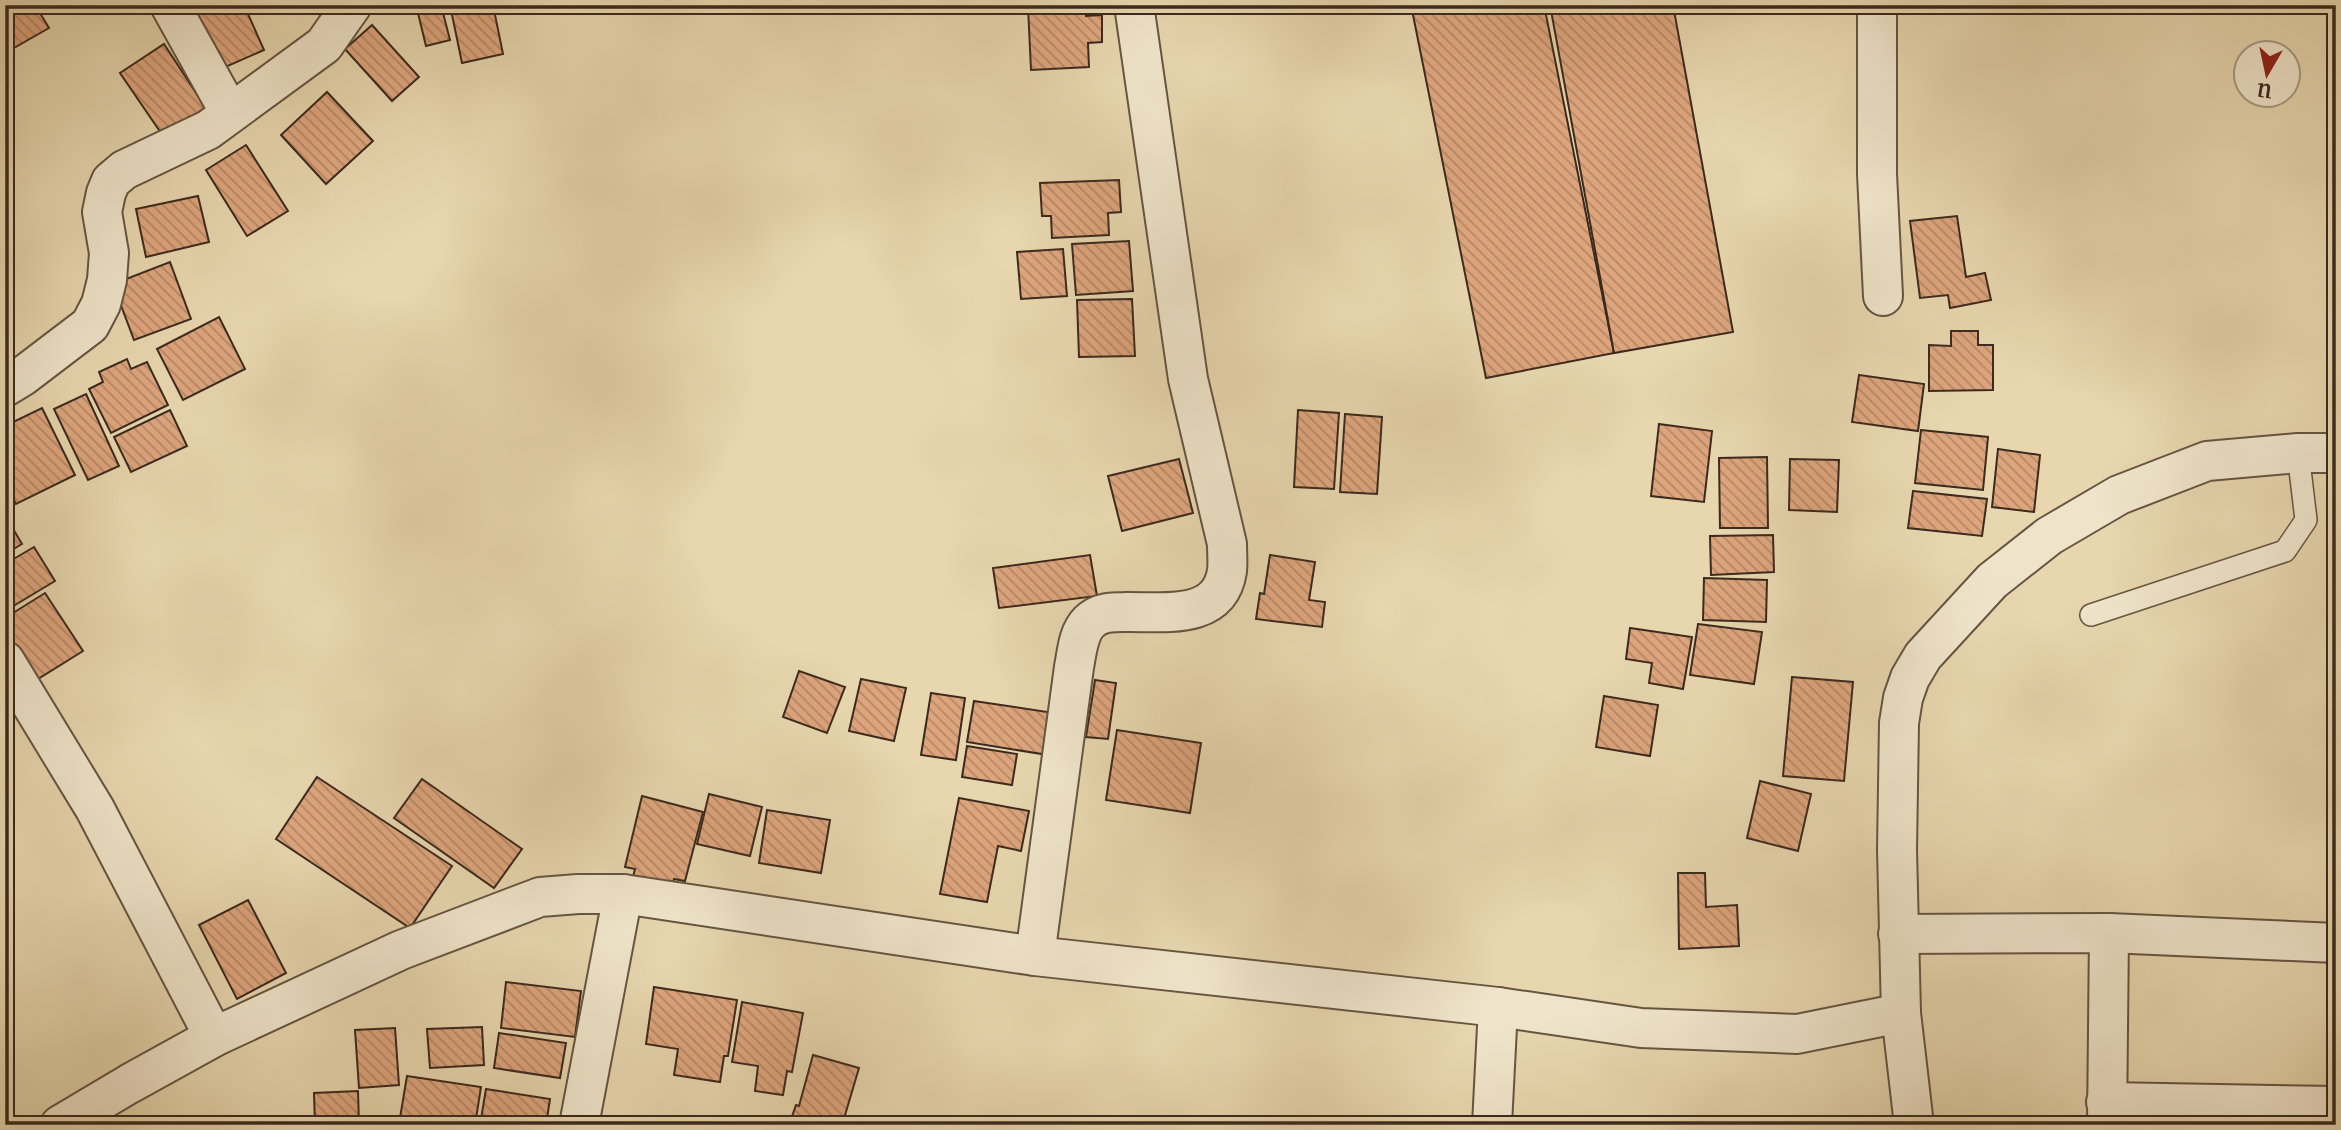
<svg xmlns="http://www.w3.org/2000/svg" width="2341" height="1130" font-family="'IM FELL French Canon',serif">
<defs>
<pattern id="building-back-hatch" width="6" height="6" patternUnits="userSpaceOnUse" patternTransform="scale(1.75)"><rect width="6" height="6" fill="#dea57d"/><path d="M-1 5l2 2M0 0l6 6M5-1l2 2" fill="none" stroke="#b58766"/></pattern>
</defs>
<rect width="100%" height="100%" fill="#e7d6ae"/>
<filter id="stains"><feTurbulence type="fractalNoise" baseFrequency=".00286" numOctaves="4"/><feColorMatrix values="0 0 0 0 .2 0 0 0 0 .09 0 0 0 0 .02 0 0 0 .5 -.17"/></filter>
<radialGradient id="worn" r=".72"><stop offset=".6" stop-color="#630" stop-opacity="0"/><stop offset="1" stop-color="#630" stop-opacity=".3"/></radialGradient>
<g fill="url(#building-back-hatch)" stroke="#3b2a1e" stroke-width="2">
<path d="M16,5H35L49,28L5,53V11Z"/>
<path d="M198,5H244L264,50L214,72L186,10Z"/>
<path d="M416,5H441L450,40L426,46Z"/>
<path d="M450,5H493L503,54L462,63Z"/>
<path d="M1086,5V16L1102,15V42L1088,43L1089,67L1031,70L1028,7Z"/>
<path d="M1411,5H1544L1614,353L1486,378Z"/>
<path d="M1550,5H1673L1733,332L1614,353Z"/>
<path d="M372,25L419,77L392,101L345,49Z"/>
<path d="M164,44L206,108L163,136L120,73Z"/>
<path d="M327,92L373,141L326,184L281,135Z"/>
<path d="M246,145L288,211L247,236L206,170Z"/>
<path d="M1119,180L1121,212L1108,213L1109,235L1052,238L1051,216H1042L1040,183Z"/>
<path d="M198,196L209,242L146,257L136,209Z"/>
<path d="M1957,216L1966,277L1985,273L1991,300L1950,308L1948,295L1920,298L1910,221Z"/>
<path d="M1129,241L1133,291L1076,295L1072,244Z"/>
<path d="M1063,249L1067,296L1021,299L1017,252Z"/>
<path d="M170,262L191,319L134,340L113,284Z"/>
<path d="M1132,299L1135,356L1079,357L1077,300Z"/>
<path d="M219,317L245,369L183,400L157,349Z"/>
<path d="M1951,331H1978V345H1993V390L1929,391V345L1951,346Z"/>
<path d="M127,359L131,369L147,362L168,405L111,433L89,389L103,382L99,372Z"/>
<path d="M1859,375L1924,384L1918,431L1852,422Z"/>
<path d="M86,394L119,466L88,480L54,409Z"/>
<path d="M42,408L75,475L16,504L5,483V426Z"/>
<path d="M170,410L187,446L131,472L114,437Z"/>
<path d="M1298,410L1339,413L1334,489L1294,487Z"/>
<path d="M1345,414L1382,417L1377,494L1340,492Z"/>
<path d="M1659,424L1712,431L1704,502L1651,496Z"/>
<path d="M1921,430L1988,437L1983,490L1915,483Z"/>
<path d="M1998,449L2040,455L2034,512L1992,507Z"/>
<path d="M1767,457L1768,528H1720L1719,458Z"/>
<path d="M1179,459L1193,513L1122,531L1108,476Z"/>
<path d="M1790,459L1839,460L1837,512L1789,510Z"/>
<path d="M1913,491L1987,499L1982,536L1908,528Z"/>
<path d="M6,517L22,544L5,554V518Z"/>
<path d="M1773,535L1774,572L1711,575L1710,536Z"/>
<path d="M34,547L55,581L5,611V564Z"/>
<path d="M1090,555L1097,596L999,608L993,568Z"/>
<path d="M1270,555L1315,562L1309,600L1325,602L1322,627L1256,619L1260,593L1264,594Z"/>
<path d="M1704,578L1767,580L1766,622L1703,620Z"/>
<path d="M45,593L83,651L25,687L5,655V618Z"/>
<path d="M1698,624L1762,632L1754,684L1690,675Z"/>
<path d="M1630,628L1692,637L1683,689L1649,683L1652,663L1626,659Z"/>
<path d="M799,671L845,687L827,733L783,717Z"/>
<path d="M1792,677L1853,682L1844,781L1783,776Z"/>
<path d="M861,679L906,688L894,741L849,731Z"/>
<path d="M1095,680L1116,683L1108,739L1086,737Z"/>
<path d="M931,693L965,698L956,760L921,755Z"/>
<path d="M1604,696L1658,705L1650,756L1596,747Z"/>
<path d="M974,701L1054,713L1048,755L967,742Z"/>
<path d="M1117,730L1201,743L1190,813L1106,800Z"/>
<path d="M967,746L1017,754L1012,785L962,777Z"/>
<path d="M317,777L452,866L410,928L276,839Z"/>
<path d="M422,779L522,849L494,888L394,818Z"/>
<path d="M1760,781L1811,794L1798,851L1747,838Z"/>
<path d="M709,794L762,807L750,856L697,844Z"/>
<path d="M642,796L703,812L685,881L674,879L671,891L632,881L635,869L625,867Z"/>
<path d="M959,798L1029,811L1021,851L998,846L987,902L940,894Z"/>
<path d="M767,810L830,820L821,873L759,863Z"/>
<path d="M1678,873H1705L1706,907L1737,905L1739,946L1679,949Z"/>
<path d="M248,900L286,973L237,999L199,925Z"/>
<path d="M506,982L581,991L575,1037L501,1028Z"/>
<path d="M654,987L737,1000L728,1056H724L720,1082L674,1075L678,1049L646,1044Z"/>
<path d="M742,1002L803,1013L792,1072L787,1071L783,1095L755,1091L758,1066L732,1062Z"/>
<path d="M482,1027L484,1065L430,1068L427,1029Z"/>
<path d="M395,1028L399,1085L359,1088L355,1030Z"/>
<path d="M499,1033L566,1043L560,1078L494,1068Z"/>
<path d="M813,1055L859,1068L843,1122L850,1125H789L796,1105L799,1106Z"/>
<path d="M407,1076L481,1087L475,1125L399,1124Z"/>
<path d="M486,1089L550,1099L546,1125H480Z"/>
<path d="M358,1091L359,1125H315L314,1093Z"/>
</g>
<g fill="none" stroke-linecap="round" stroke-linejoin="round">
<g stroke="#665542" stroke-width="24">
<path id="service" d="M2091,615L2285,551L2306,520L2298,453"/>
</g>
<g stroke="#665542" stroke-width="42">
<g id="minor">
<path d="M170,5L230,113"/>
<path d="M1877,5V174L1883,296"/>
<path d="M5,387L23,376L90,325L101,304L107,280L109,253L102,212L106,193L111,181L124,170L208,130L324,45L352,5"/>
<path d="M5,661L95,809L214,1037"/>
<path d="M1898,934L2109,933L2336,943"/>
<path d="M1035,956L1074,667C1077,652 1078,633 1089,622C1099,612 1112,612 1124,612C1162,611 1219,622 1227,571C1228,563 1227,553 1227,544L1188,379L1134,5"/>
<path d="M2106,1102L2336,1106"/>
<path d="M60,1125L129,1084L214,1037L401,950L540,897L578,894H623L1035,956L1498,1007L1641,1028L1797,1034L1901,1013"/>
<path d="M579,1125L623,894"/>
<path d="M1492,1125L1498,1007"/>
<path d="M1914,1125L1901,1013L1897,850L1899,723L1903,698L1910,678L1923,656L1992,581L2049,536L2119,495L2207,461L2298,453H2336"/>
<path d="M2107,1125L2109,933"/>
</g>
</g>
<use href="#service" stroke="#efe4ca" stroke-width="21"/>
<use href="#minor" stroke="#efe4ca" stroke-width="38"/>
</g>
<rect width="2341" height="1130" fill="none" stroke="#e7d6ae" stroke-width="28"/>
<rect x="7" y="7" width="2327" height="1116" fill="none" stroke="#3b2a1e" stroke-width="3.5"/>
<rect x="14" y="14" width="2313" height="1102" fill="none" stroke="#3b2a1e" stroke-width="2"/>
<g transform="translate(2267 74) rotate(189)"><circle r="33" fill="#efe4ca" stroke="#a79a85" stroke-width="2"/>
<path d="M0-5L12 26L0 18L-12 26Z" fill="#8f2418"/>
<text y="-10" font-size="19" font-weight="bold" text-anchor="middle" fill="#3b2a1e">U</text>
</g>
<rect width="100%" height="100%" filter="url(#stains)"/>
<rect width="100%" height="100%" fill="url(#worn)"/>
</svg>
